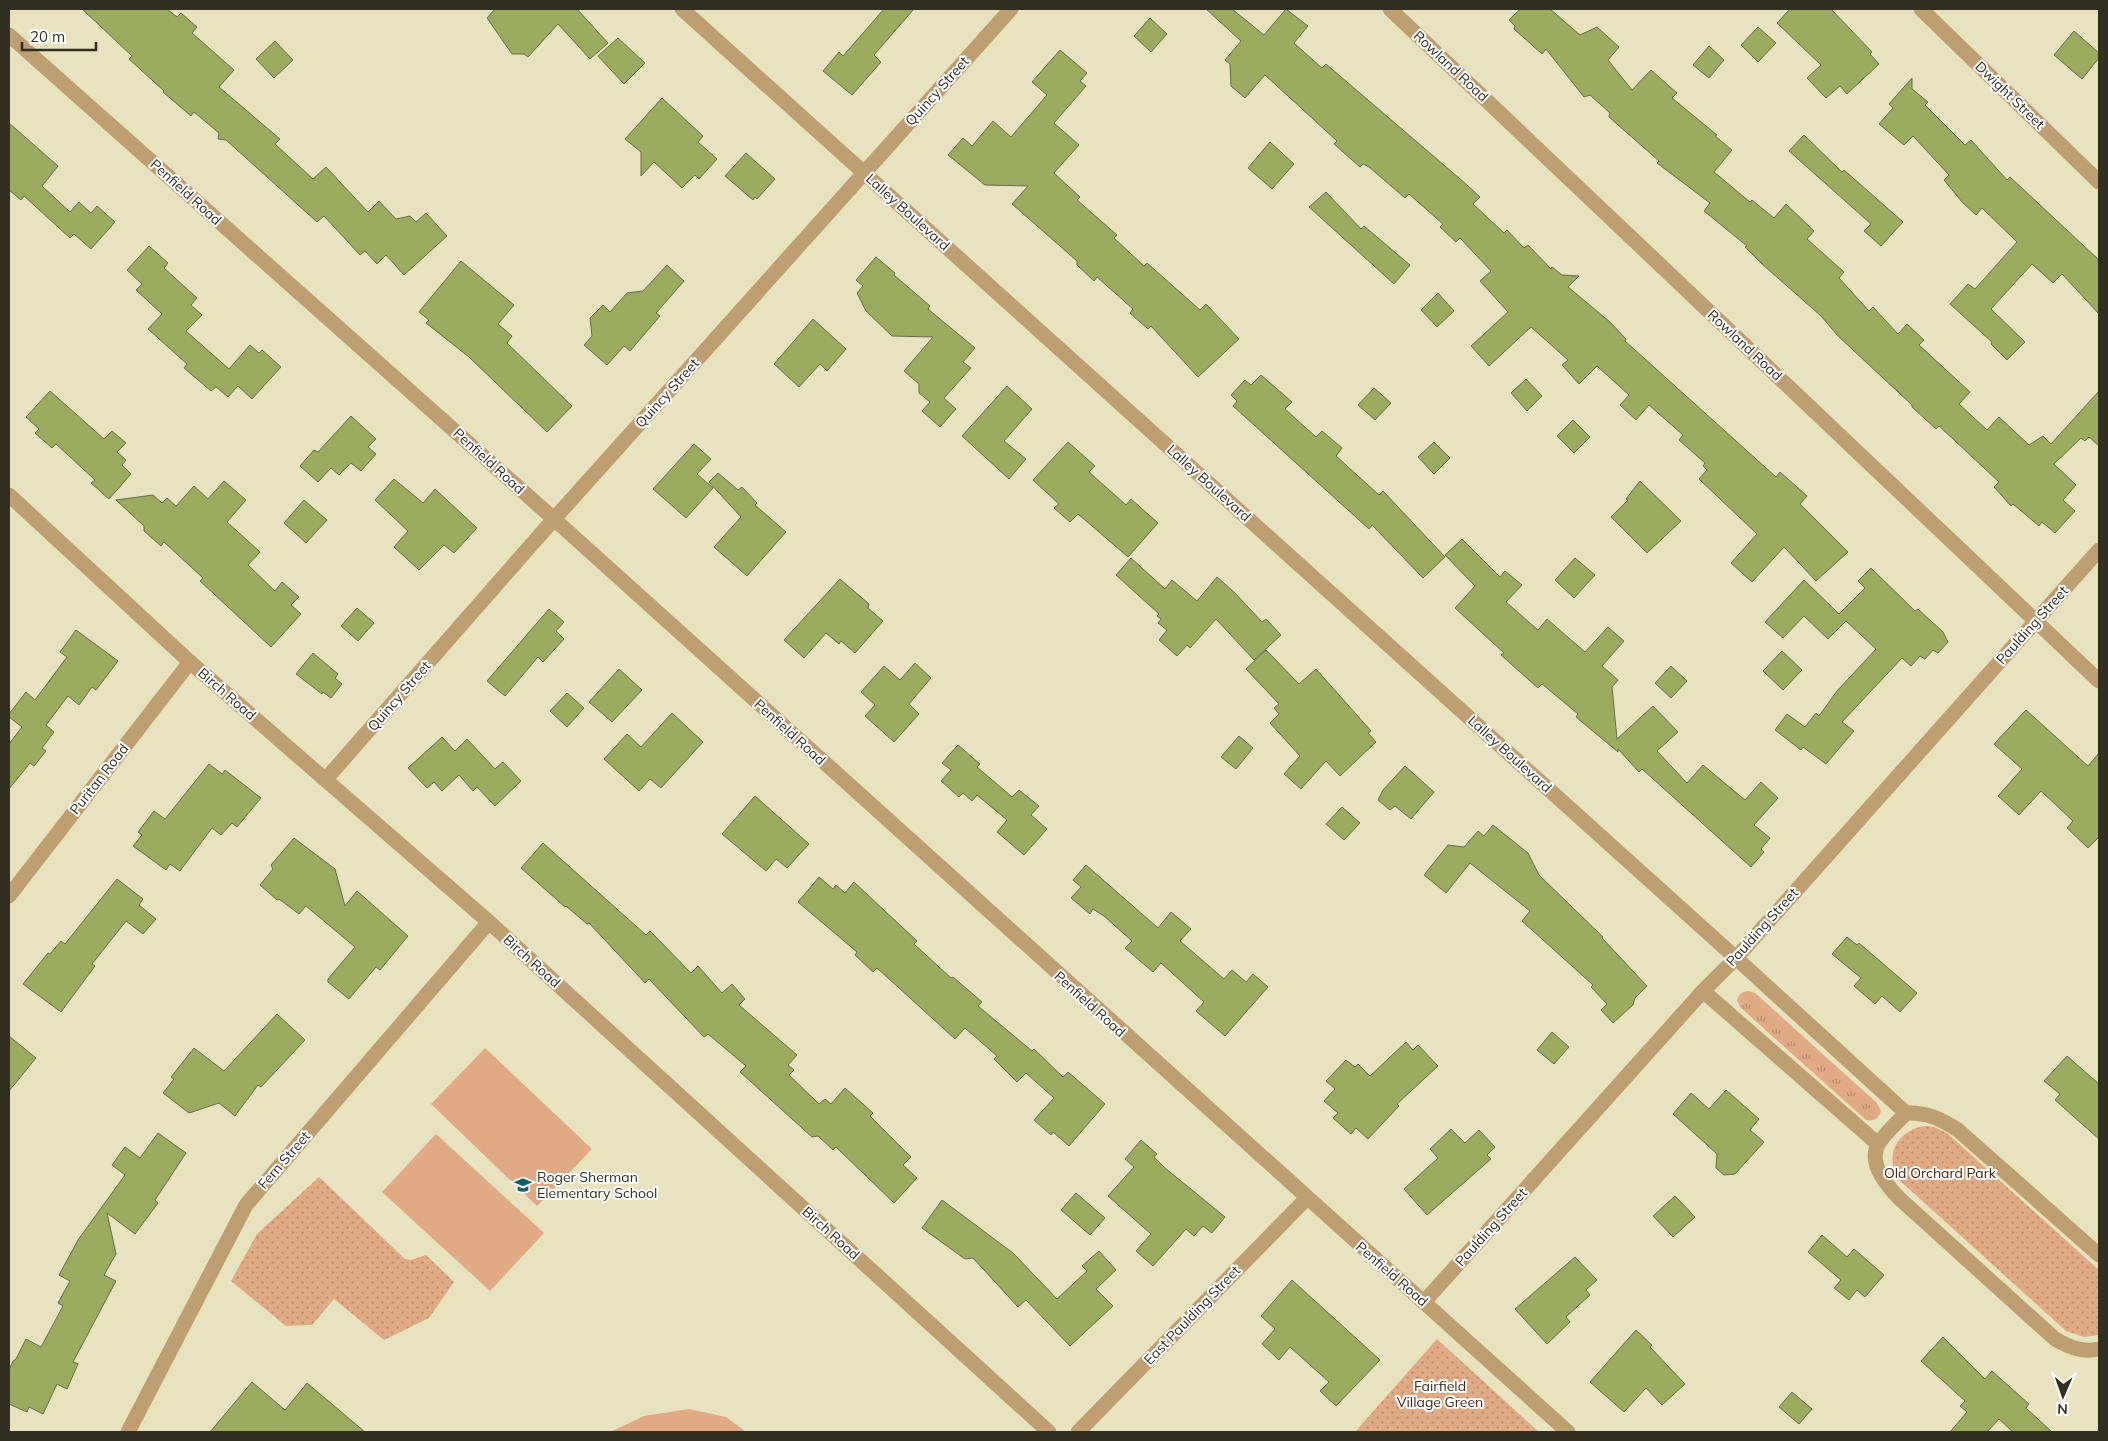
<svg xmlns="http://www.w3.org/2000/svg" width="2108" height="1441" font-family="Mulish,sans-serif">
<defs>
<pattern id="grass-tufts" width="24" height="20" patternUnits="userSpaceOnUse" patternTransform="scale(1.25)"><rect width="24" height="20" fill="#e0aa85"/><path d="M3 7l-1-3M5 7V3M7 7l1-3M15 17l-1-3M17 17v-4M19 17l1-3" fill="none" stroke="#b68b6c"/></pattern>
<pattern id="park-dots" width="8" height="8" patternUnits="userSpaceOnUse" patternTransform="scale(1.25)"><rect width="8" height="8" fill="#e0aa85"/><path d="M2 2h.1M6 6h.1" fill="none" stroke="#b68b6c" stroke-width="1.8" stroke-linecap="round"/></pattern>
</defs>
<rect width="100%" height="100%" fill="#e9e2bf"/>
<path fill="url(#grass-tufts)" d="M1749,991L1755,993L1877,1103L1881,1111C1879,1118 1874,1122 1866,1120L1741,1008L1737,1001C1738,994 1743,991 1749,991Z"/>
<g fill="url(#park-dots)">
<path d="M1925,1126L1934,1127L1947,1133L2099,1270V1335L2084,1337L2066,1331L1897,1178C1885,1153 1898,1130 1925,1126Z"/>
<path d="M319,1177L405,1259L411,1260L426,1255L454,1282L429,1318L384,1340L334,1299L312,1325L286,1326L231,1281L257,1234Z"/>
<path d="M1437,1339L1529,1423L1539,1432H1355Z"/>
</g>
<g fill="#e0aa85">
<path d="M485,1048L592,1149L537,1206L431,1104Z"/>
<path d="M436,1134L544,1233L490,1291L382,1192Z"/>
<path d="M689,1409L726,1417L746,1432H610L644,1416Z"/>
</g>
<g fill="#9aab5f" stroke="#646c4e">
<path d="M82,9H167L177,17L181,13L197,27L192,33L234,70L219,87L280,139L275,144L313,179L326,167L368,212L379,201L396,219L410,216L416,222L426,213L447,236L404,275L386,255L377,264L365,251L360,255L324,216L317,222L226,140L218,139L219,133L194,112L191,116L163,92L164,91L129,59L132,56Z"/>
<path d="M495,9H577L608,43L590,59L558,24L528,57L524,54H512L487,18Z"/>
<path d="M884,9H914L874,55L881,62L852,95L823,71L839,52L843,56Z"/>
<path d="M1206,9H1232L1264,35L1286,9L1308,26L1294,43L1322,68L1326,64L1466,184L1480,197L1473,204L1504,233L1507,230L1524,248L1528,245L1551,269L1552,267L1562,275L1579,276L1568,287L1610,322L1626,339L1625,341L1776,477L1780,472L1807,496L1800,504L1848,552L1816,581L1784,547L1752,582L1731,563L1757,534L1699,479L1707,470L1703,466L1705,463L1679,440L1683,435L1649,405L1636,420L1620,405L1629,395L1597,366L1579,384L1562,365L1568,360L1531,327L1489,366L1471,346L1508,312L1480,281L1491,271L1460,238L1456,242L1440,227L1443,224L1409,194L1405,198L1369,167L1363,164L1360,167L1334,144L1337,141L1265,75L1245,98L1231,86L1230,64L1225,60L1241,41Z"/>
<path d="M1520,9H1550L1580,35L1597,27L1619,47L1608,60L1632,90L1651,70L1677,93L1672,98L1717,135L1715,136L1732,150L1714,172L1750,202L1752,200L1774,218L1786,204L1814,231L1807,239L1844,272L1839,278L1869,311L1873,307L1898,334L1907,324L1924,340L1919,345L1970,392L1959,404L1987,430L1999,417L2029,445L2043,436L2051,444L2099,391V446L2089,437L2085,441L2081,438L2054,464L2076,485L2063,500L2075,511L2055,533L2042,522L2039,526L2013,504L2011,506L1994,487L1999,482L1939,426L1936,429L1912,407V405L1838,336L1821,316L1762,264L1745,247L1747,246L1704,211L1710,203L1657,163L1659,161L1609,117L1610,113L1590,95L1584,97L1546,49L1542,54L1514,29L1515,26L1509,20Z"/>
<path d="M1790,9H1831L1872,52L1870,54L1879,64L1847,94L1840,86L1826,98L1807,78L1821,65L1777,23Z"/>
<path d="M1150,18L1167,34L1151,52L1134,36Z"/>
<path d="M1758,27L1776,43L1758,62L1741,45Z"/>
<path d="M2074,31L2099,53V58L2082,79L2054,55Z"/>
<path d="M618,38L645,63L624,84L598,56Z"/>
<path d="M275,41L293,60L274,78L256,59Z"/>
<path d="M1709,46L1724,60L1709,78L1693,65Z"/>
<path d="M1060,50L1087,73L1080,81L1086,86L1054,123L1079,145L1054,173L1080,197L1077,200L1117,235L1114,238L1144,266L1147,263L1200,310L1206,304L1239,339L1198,377L1151,326L1148,329L1130,313L1133,309L1097,277L1094,281L1077,265V261L1012,204L1028,186L985,185L948,155L963,138L972,146L993,121L1011,137L1047,95L1032,82Z"/>
<path d="M1912,78V89L1928,102L1925,105L1965,145L1971,140L2007,180L2010,177L2099,260V314L2062,274L2053,283L2032,264L1991,309L2025,342L2007,360L1991,344L1992,342L1950,304L1968,284L1975,289L2017,242L1982,208L1976,215L1962,202L1944,180L1949,175L1913,136L1904,145L1879,124L1893,108L1889,104Z"/>
<path d="M662,98L703,136L698,142L717,159L699,179L695,175L682,188L654,162L641,176V152L625,139Z"/>
<path d="M9,123L58,166L42,186L70,212L79,202L91,213L97,206L115,222L91,249L74,234L70,238L24,196L21,200L9,190Z"/>
<path d="M1804,135L1842,172L1844,170L1903,222L1881,246L1864,231L1871,224L1789,151Z"/>
<path d="M1270,142L1294,164L1272,189L1248,168Z"/>
<path d="M746,153L775,179L757,199L755,197L753,200L725,176Z"/>
<path d="M1326,192L1361,229L1364,226L1410,265L1394,284L1309,207Z"/>
<path d="M149,246L168,263L164,268L197,298L191,305L202,315L186,331L229,369L250,345L259,353L262,350L281,367L252,399L238,386L228,397L216,387L211,391L184,368L187,364L148,329L162,314L136,290L142,284L127,270Z"/>
<path d="M876,257L895,273L894,275L930,306L928,309L975,348L963,362L971,368L944,398L956,409L940,427L922,411L930,402L919,393V384L904,371L933,337L892,336L866,311L857,293L863,286L856,280Z"/>
<path d="M461,261L514,305L498,324L512,336L507,343L572,406L547,432L469,357L426,323L429,320L419,312Z"/>
<path d="M667,265L684,281L656,313L660,316L630,351L624,346L607,365L584,345L592,336L590,318L603,305L610,312L627,293L643,291Z"/>
<path d="M1438,293L1454,311L1437,327L1421,310Z"/>
<path d="M813,319L846,349L827,371L820,364L799,387L774,364Z"/>
<path d="M1261,375L1292,402L1285,409L1316,437L1322,431L1342,448L1336,456L1379,495L1383,491L1445,557L1423,578L1372,525L1369,529L1233,406L1237,401L1231,395L1245,380L1251,385Z"/>
<path d="M1526,379L1542,396L1527,411L1511,393Z"/>
<path d="M1007,386L1032,409L1004,441L1026,459L1009,479L962,436Z"/>
<path d="M1374,388L1391,403L1375,420L1358,405Z"/>
<path d="M50,391L104,439L112,431L126,443L117,452L126,460L122,465L131,474L109,499L91,483L95,480L56,444L52,448L35,433L39,429L26,417Z"/>
<path d="M351,416L376,439L368,447L376,454L361,471L351,463L339,475L331,468L318,482L300,466L314,450L318,452Z"/>
<path d="M1573,420L1590,437L1574,453L1557,436Z"/>
<path d="M1068,442L1095,466L1089,472L1126,505L1131,499L1158,523L1128,557L1078,514L1070,522L1054,508L1059,504L1033,480Z"/>
<path d="M1434,442L1450,458L1434,474L1418,457Z"/>
<path d="M694,444L711,459L697,474L713,488L686,518L653,489Z"/>
<path d="M718,473L738,490L742,487L757,503L755,505L786,532L747,576L714,547L741,517L709,482Z"/>
<path d="M394,479L423,503L435,489L477,528L454,553L444,545L419,570L394,547L408,531L375,500Z"/>
<path d="M224,481L246,500L227,522L260,552L248,565L275,591L282,582L299,597L291,605L301,614L271,647L200,581L203,578L164,542L161,546L144,531V526L116,500L153,495L162,503L167,498L176,506L194,486L208,499Z"/>
<path d="M1640,481L1681,521L1647,553L1611,517L1628,500L1626,499Z"/>
<path d="M304,500L327,520L306,543L284,523Z"/>
<path d="M1462,539L1500,577L1505,571L1522,585L1506,602L1538,630L1547,619L1585,652L1608,627L1624,641L1602,666L1618,680L1612,687L1617,739L1653,706L1678,732L1657,751L1687,783L1703,765L1745,800L1761,782L1778,798L1754,825L1770,838L1761,849L1764,852L1751,867L1642,769L1639,772L1618,749V752L1576,717L1578,714L1542,684L1538,688L1501,655L1504,653L1455,608L1475,586L1445,555Z"/>
<path d="M1131,558L1165,589L1172,580L1197,601L1217,577L1234,592L1262,622L1266,619L1281,635L1254,660L1216,619L1190,648L1187,645L1177,656L1159,640L1167,630L1158,623L1161,619L1157,616L1159,614L1116,575Z"/>
<path d="M1575,558L1595,575L1574,598L1555,580Z"/>
<path d="M1871,568L1915,611L1918,609L1943,632L1948,642L1938,653L1933,650L1925,659L1920,656L1911,666L1902,658L1842,722L1854,731L1826,764L1803,747L1801,750L1775,730L1787,714L1805,727L1816,713L1819,716L1837,691L1876,649L1846,621L1828,639L1804,616L1783,638L1765,622L1804,580L1839,614L1865,588L1858,581Z"/>
<path d="M840,579L869,604L868,608L883,621L855,653L841,641L839,644L826,633L804,658L784,640Z"/>
<path d="M357,608L374,623L358,641L341,626Z"/>
<path d="M549,609L564,622L556,631L564,639L543,662L538,657L505,696L487,681Z"/>
<path d="M76,630L118,661L96,690L92,687L79,705L68,696L46,725L54,732L42,748L46,751L34,766L30,763L9,789V744L22,727L9,717V714L26,692L35,700L67,657L60,652Z"/>
<path d="M1266,650L1299,684L1316,669L1371,731L1368,733L1376,742L1340,776L1326,761L1301,789L1284,774L1300,756L1270,723L1279,714L1274,708L1279,704L1246,669Z"/>
<path d="M1782,651L1802,670L1783,690L1763,671Z"/>
<path d="M313,653L338,674L335,678L342,684L331,698L323,692L322,694L296,674Z"/>
<path d="M915,663L931,678L909,704L919,714L894,742L865,716L875,705L861,692L884,666L900,680Z"/>
<path d="M1671,666L1687,681L1671,698L1655,683Z"/>
<path d="M619,669L642,690L612,722L589,702Z"/>
<path d="M567,693L584,708L567,727L550,711Z"/>
<path d="M2026,710L2088,766L2099,753V837L2088,848L2067,828L2073,821L2041,791L2019,815L1998,796L2022,769L1994,744Z"/>
<path d="M672,713L703,742L661,788L650,779L639,791L604,759L627,734L641,747Z"/>
<path d="M1239,736L1253,748L1236,769L1221,757Z"/>
<path d="M442,737L455,751L467,739L495,769L503,762L521,781L495,806L477,787L473,791L459,775L442,791L434,782L427,788L408,768Z"/>
<path d="M958,745L980,764L977,767L1012,797L1019,790L1039,806L1031,815L1047,829L1024,855L997,832L1007,820L977,795L972,801L963,793L959,797L941,781L951,770L942,763Z"/>
<path d="M209,764L222,774L225,770L261,798L237,827L232,823L221,835L212,828L180,871L170,864L166,870L133,846L142,835L138,832L154,811L165,819Z"/>
<path d="M1405,766L1434,792L1411,819L1395,806L1390,810L1378,800L1383,790Z"/>
<path d="M755,796L809,844L787,868L776,859L766,871L722,834Z"/>
<path d="M1342,807L1360,823L1344,840L1326,824Z"/>
<path d="M1493,825L1528,853L1539,875L1603,937L1602,938L1647,986L1635,998L1633,1005L1613,1023L1601,1010L1607,1004L1591,987L1593,985L1522,921L1530,911L1470,863L1446,893L1424,875L1448,845L1464,847L1478,831L1484,836Z"/>
<path d="M294,838L335,869L345,906L357,891L408,936L380,970L376,967L349,999L328,982V979L355,947L306,906L299,914L279,899L277,900L260,885L273,869L271,865Z"/>
<path d="M543,843L646,935L650,931L691,973L698,966L722,993L732,984L745,999L739,1005L797,1055L788,1065L794,1070L789,1075L819,1104L825,1099L831,1104L845,1088L873,1113L870,1116L911,1157L903,1165L917,1178L894,1203L836,1147L833,1150L818,1136L812,1137L740,1072L746,1066L708,1034L704,1037L649,979L645,983L589,923L587,924L566,906L565,907L521,868Z"/>
<path d="M1086,865L1158,928L1171,912L1191,929L1180,941L1224,979L1232,970L1246,982L1253,974L1268,987L1225,1036L1196,1011L1204,1002L1161,963L1153,972L1125,948L1132,941L1104,916L1093,909L1090,914L1071,898L1081,887L1073,880Z"/>
<path d="M819,877L833,889L836,885L845,893L854,882L917,941L914,944L951,978L953,977L982,1002L978,1006L1032,1051L1034,1049L1063,1077L1068,1072L1105,1104L1069,1146L1053,1132L1051,1135L1034,1120L1054,1098L1026,1073L1017,1082L994,1059L997,1056L965,1028L955,1039L877,968L873,972L855,955L857,952L798,902Z"/>
<path d="M117,879L143,899L139,905L156,919L143,934L126,921L92,964L95,966L61,1012L23,984L48,953L50,954L61,941L65,944Z"/>
<path d="M1847,937L1857,945L1859,943L1917,993L1900,1012L1882,996L1875,1004L1854,986L1861,978L1832,954Z"/>
<path d="M277,1014L305,1040L261,1087L258,1085L235,1116L219,1103L189,1113L163,1093L174,1079L171,1077L194,1048L224,1071Z"/>
<path d="M1552,1032L1569,1047L1554,1064L1537,1050Z"/>
<path d="M9,1036L36,1058L9,1091Z"/>
<path d="M1406,1042L1413,1050L1418,1045L1438,1066L1397,1104L1399,1106L1368,1139L1356,1128L1351,1134L1333,1118L1338,1113L1324,1101L1335,1089L1326,1081L1346,1060L1355,1067L1358,1064L1370,1076Z"/>
<path d="M2067,1056L2099,1084V1139L2055,1100L2060,1094L2044,1081Z"/>
<path d="M1726,1090L1759,1119L1750,1130L1764,1142L1735,1174L1724,1175L1716,1168L1717,1154L1673,1114L1691,1093L1709,1109Z"/>
<path d="M1451,1129L1465,1143L1479,1130L1495,1147L1487,1155L1491,1159L1427,1215L1404,1189L1438,1158L1430,1149Z"/>
<path d="M158,1133L186,1153L155,1200L158,1203L135,1234L107,1213L116,1254L104,1275L116,1281L73,1362L78,1364L67,1389L57,1384L43,1414L29,1407L27,1412L9,1404V1370L13,1361L16,1359L26,1339L41,1347L63,1306L58,1303L70,1281L59,1275L78,1240L125,1175L112,1165L125,1147L140,1158Z"/>
<path d="M1141,1140L1157,1154L1154,1157L1165,1168L1225,1217L1212,1233L1203,1226L1194,1236L1186,1229L1153,1266L1136,1251L1151,1234L1108,1196L1134,1167L1125,1159Z"/>
<path d="M1076,1193L1105,1218L1090,1235L1061,1210Z"/>
<path d="M1675,1196L1695,1217L1673,1237L1653,1216Z"/>
<path d="M942,1200L1013,1253L1057,1299L1087,1271L1082,1266L1099,1251L1116,1270L1096,1289L1113,1306L1070,1346L1026,1300L1018,1307L973,1258L965,1259L922,1228Z"/>
<path d="M1822,1235L1847,1257L1854,1249L1884,1275L1865,1297L1857,1290L1849,1300L1834,1288L1841,1280L1808,1252Z"/>
<path d="M1575,1257L1597,1280L1586,1290L1590,1295L1566,1317L1570,1322L1547,1344L1515,1309Z"/>
<path d="M1292,1280L1380,1360L1336,1406L1320,1391L1329,1382L1290,1347L1279,1360L1262,1344L1275,1329L1261,1316Z"/>
<path d="M1636,1330L1652,1345L1650,1347L1685,1384L1662,1405L1646,1388L1624,1412L1590,1382Z"/>
<path d="M1943,1337L1985,1379L1992,1371L2011,1388L2029,1404L2026,1408L2052,1432H2013L1999,1419L1987,1432H1950L1967,1412L1960,1406L1965,1401L1921,1361Z"/>
<path d="M252,1382L285,1410L307,1383L365,1432H210Z"/>
<path d="M1792,1392L1812,1409L1799,1424L1779,1407Z"/>
</g>
<g fill="none" stroke-linecap="round" stroke-linejoin="round">
<g stroke="#bf9f71" stroke-width="15">
<path d="M682,9L1736,958L1906,1113"/>
<path d="M1390,9L2099,681"/>
<path d="M1921,9L2099,182"/>
<path d="M9,35L554,519L1568,1432"/>
<path d="M9,495L190,662L489,922L1049,1432"/>
<path d="M326,779L554,519L1011,9"/>
<path d="M9,896L190,662"/>
<path d="M1703,991L1878,1144"/>
<path d="M2099,1255L1958,1130C1941,1119 1927,1112 1906,1113C1897,1123 1886,1132 1879,1143C1867,1162 1887,1186 1900,1199L2055,1339C2069,1347 2083,1353 2099,1349"/>
<path d="M1424,1302L1703,991L1736,958L2099,550"/>
<path d="M128,1432L246,1205L489,922"/>
<path d="M1078,1432L1306,1199"/>
</g>
</g>
<defs>
<g id="school-bare" transform="scale(1.35)"><path d="M0-5L7-2L0 1L-7-2ZM-4 1L0 2.5L4 1V4Q0 6-4 4Z" fill="#13626a" stroke="#fff" stroke-width="2.5" paint-order="stroke"/></g>
</defs>
<g fill-rule="evenodd">
<use href="#school-bare" x="523" y="1185"/>
</g>
<g text-anchor="middle" dominant-baseline="central" stroke-width="4" stroke-linejoin="round" paint-order="stroke">
<g font-size="14" fill="#322f21" stroke="#fff">
<text transform="translate(1451 66) rotate(43)">Rowland Road</text>
<text transform="translate(937 91) rotate(-48)">Quincy Street</text>
<text transform="translate(2010 95) rotate(44)">Dwight Street</text>
<text transform="translate(186 192) rotate(42)">Penfield Road</text>
<text transform="translate(908 212) rotate(42)">Lalley Boulevard</text>
<text transform="translate(1745 345) rotate(43)">Rowland Road</text>
<text transform="translate(667 393) rotate(-48)">Quincy Street</text>
<text transform="translate(489 461) rotate(42)">Penfield Road</text>
<text transform="translate(1209 483) rotate(42)">Lalley Boulevard</text>
<text transform="translate(2032 625) rotate(-48)">Paulding Street</text>
<text transform="translate(227 694) rotate(41)">Birch Road</text>
<text transform="translate(399 696) rotate(-49)">Quincy Street</text>
<text transform="translate(790 732) rotate(42)">Penfield Road</text>
<text transform="translate(1510 754) rotate(42)">Lalley Boulevard</text>
<text transform="translate(99 779) rotate(-52)">Puritan Road</text>
<text transform="translate(1762 927) rotate(-48)">Paulding Street</text>
<text transform="translate(532 961) rotate(42)">Birch Road</text>
<text transform="translate(1090 1004) rotate(42)">Penfield Road</text>
<text transform="translate(284 1160) rotate(-49)">Fern Street</text>
<text transform="translate(1491 1227) rotate(-48)">Paulding Street</text>
<text transform="translate(831 1233) rotate(42)">Birch Road</text>
<text transform="translate(1392 1274) rotate(41)">Penfield Road</text>
<text transform="translate(1192 1315) rotate(-46)">East Paulding Street</text>
</g>
<g font-size="14" fill="#432713" stroke="#fff">
<text x="1940" y="1173">Old Orchard Park</text>
<text x="1440" y="1386">Fairfield<tspan x="1440" dy="16">Village Green</tspan></text>
</g>
<g font-size="14" fill="#322f21" stroke="#fff" text-anchor="start">
<text x="537" y="1177">Roger Sherman<tspan x="537" dy="16">Elementary School</tspan></text>
</g>
</g>
<rect width="2108" height="1441" fill="none" stroke="#322f21" stroke-width="20"/>
<g transform="translate(2063 1396) rotate(182)" stroke="#ffffff" stroke-width="4" paint-order="stroke">
<path d="M0-4L9 19L0 12L-9 19Z" fill="#322f21"/>
<text y="-8" font-size="14" font-weight="bold" text-anchor="middle" fill="#322f21">N</text>
</g>
<path d="M22 42v8h74v-8" fill="none" stroke="#322f21" stroke-width="2.5"/>
<text x="30" y="42" font-size="15" fill="#322f21" stroke="#ffffff" stroke-width="4" paint-order="stroke">20 m</text>
</svg>
